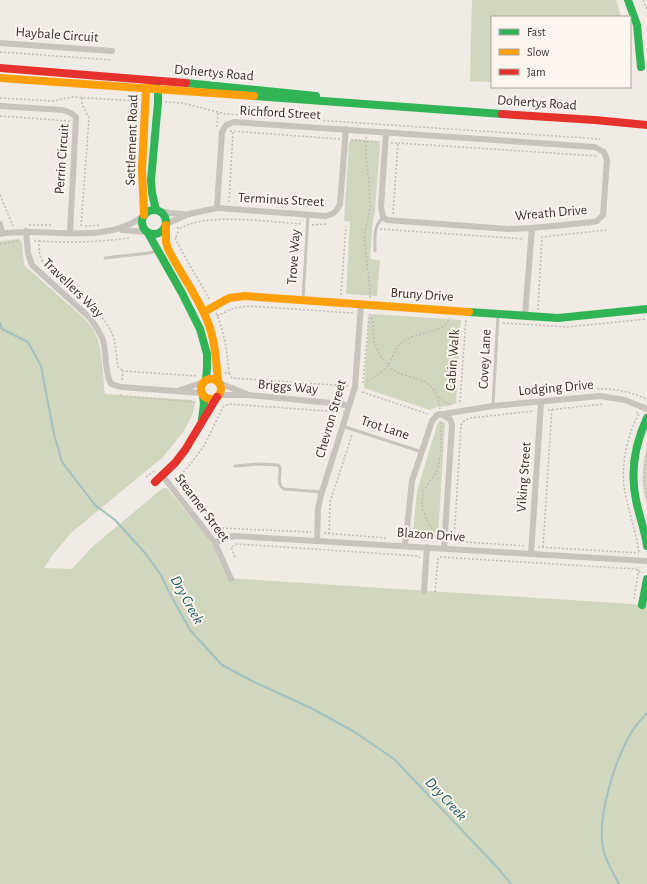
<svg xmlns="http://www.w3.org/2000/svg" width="647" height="884" font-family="'Alegreya Sans',sans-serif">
<rect width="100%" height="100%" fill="#f0ebe5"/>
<g fill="#d1d6bf">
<path d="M472,0H616L621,17H492V82L470,81Z"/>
<path d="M353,139L377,141L380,145L375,210L372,228L370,259L380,260L377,296L346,294L350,222L344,221L349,143Z"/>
<path d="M19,239L22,242L24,265L85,319C104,336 102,370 105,394L192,400L195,403L193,413L184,431L163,457L72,532L54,553L44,568L72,569L91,548L163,488H167L207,537L214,548L227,578L647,605V884H0V241Z"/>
<path d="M372,314L461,320L456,403C445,409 439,404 430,410L364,388L369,317Z"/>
<path d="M440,421L444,422L445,424L438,536L434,539L416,538L413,534L417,491L438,422Z"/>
<path d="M647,447V505C641,487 641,465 647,447Z"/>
</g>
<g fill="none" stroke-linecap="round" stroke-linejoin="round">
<g stroke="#a1c2c1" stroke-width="2">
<path d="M0,323L2,329L28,342L41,366L54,434L62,462L95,505L115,520L145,553L161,575L170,594L190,630L222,665L254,682L311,708L353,731L394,759L498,868L511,884"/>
<path d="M619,884C611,869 602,855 602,838C600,815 612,772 622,751C627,738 637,723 647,713"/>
</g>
<g stroke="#c2bbb6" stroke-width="1.5" stroke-dasharray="2 2" stroke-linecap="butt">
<path d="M643,0L647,10"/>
<path d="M0,52L112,60"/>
<path d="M0,98L53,101L72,97L137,101"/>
<path d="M165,102L182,103L226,114L600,139"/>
<path d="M0,116L70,121"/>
<path d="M217,127L218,112"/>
<path d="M230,131L340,139"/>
<path d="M366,137V156L369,180L370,207L364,237L369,280L370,298"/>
<path d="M351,140L380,142"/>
<path d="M391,143H398L393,214"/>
<path d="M398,143L598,156"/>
<path d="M0,195L13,226"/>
<path d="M229,202L233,132"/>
<path d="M29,225H53"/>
<path d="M312,225L326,224"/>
<path d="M81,226L89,118L82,104V98"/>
<path d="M85,226L99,225"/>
<path d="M177,227L179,229C205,212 270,222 302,224"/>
<path d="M380,229L524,239"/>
<path d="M176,237L179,229"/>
<path d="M175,238L185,257L210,300"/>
<path d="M34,241H39C39,251 39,257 45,265C64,282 100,309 111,331C116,341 116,355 118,367L123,371"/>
<path d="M39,241C70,243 99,242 129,238"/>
<path d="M0,244L20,241"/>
<path d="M341,295L346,226"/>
<path d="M538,310L542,237L606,230"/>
<path d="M216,313C225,334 227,351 229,373H224"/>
<path d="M369,314C376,323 372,330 374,341C376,349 381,358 388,365C408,386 435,369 440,409"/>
<path d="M217,316L234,308L249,306L353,313"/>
<path d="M503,323L567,327L647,319"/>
<path d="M229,373L232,378L348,386"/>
<path d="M122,380L123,371L197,376"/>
<path d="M367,381C375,377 383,372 389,364C393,356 396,346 404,341C418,331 442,335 450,318"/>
<path d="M363,383L369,316"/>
<path d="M569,391C602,388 615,386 647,399"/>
<path d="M362,392L428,414"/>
<path d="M121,394L120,396L196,402"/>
<path d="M439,397L450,405"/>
<path d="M460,402L466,319"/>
<path d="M548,410L604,404"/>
<path d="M636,412L639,414C627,434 620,469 625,492C629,513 636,532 639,553"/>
<path d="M647,452L644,477L647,499"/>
<path d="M146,477L156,470"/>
<path d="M178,478L192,462L204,446L223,407L229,404L341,412"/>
<path d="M175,481L178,478L222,533"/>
<path d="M218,528L311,532"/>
<path d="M324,533L386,538"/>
<path d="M329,534L330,502L352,435"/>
<path d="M412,539L438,541"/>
<path d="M437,540L422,509L423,491L438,469L441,450V420"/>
<path d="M450,541L526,546"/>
<path d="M454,541L461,425L464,421L470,418L534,411"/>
<path d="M538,547L639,553"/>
<path d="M543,547L552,409"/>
<path d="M235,557L231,547L237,544L418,556L420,558"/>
<path d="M435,592L438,559L440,557L636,569L639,572L643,573"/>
<path d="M634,599L639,567"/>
</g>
<g stroke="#c9c3be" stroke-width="3">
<path d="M375,251C375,240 373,225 383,218"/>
<path d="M105,258L149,253L157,251"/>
<path d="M303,299L308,215"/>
<path d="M493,405L498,315"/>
<path d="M342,426L422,452"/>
<path d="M235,466L258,464L278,465L280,467C281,474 276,485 284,489L322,492"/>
</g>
<g stroke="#c9c3be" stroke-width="6">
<path d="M0,43L112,51"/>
<path d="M0,106L63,110L71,113L76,117L70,233"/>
<path d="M217,208L222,132L226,125L234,122L595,147L604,152L607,160L603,215L597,221L593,222L532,228L508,229L387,220L383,217L381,207L386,132"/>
<path d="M160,211L170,213L184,214"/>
<path d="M0,224L2,233"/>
<path d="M166,224L189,214L217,208L326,216C334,214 337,211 340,204L346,129"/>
<path d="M122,230L146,232"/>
<path d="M26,231L28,253L32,265L90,318C95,325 100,332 103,340C107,355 104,370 111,384L121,387L202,393"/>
<path d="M0,234C45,226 103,246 142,217"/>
<path d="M525,315L532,228"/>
<path d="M219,383L247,394"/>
<path d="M180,390L204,382"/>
<path d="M219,395H248L341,404L348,406"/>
<path d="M443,414L493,406L600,396L625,400L647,409"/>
<path d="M162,475L215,543L231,579"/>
<path d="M317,540L318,509L321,495L355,387L361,304"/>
<path d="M215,543L227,537L235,536L647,561"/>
<path d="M405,546L412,481L432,421L437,415L441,414L450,419L452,425L444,548"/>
<path d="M531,554L541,402"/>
<path d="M424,591L427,547"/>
</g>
<g stroke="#30b455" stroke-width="8">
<path d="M628,0L637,25L641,67"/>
<path d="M186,83L316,96"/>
<path d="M156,86L158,89V102L151,180L152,193L156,210"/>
<path d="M254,96L502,114"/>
<circle cx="154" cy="222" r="12"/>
<path d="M148,233L182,293L200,329L207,354V367L206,380"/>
<path d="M469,312L558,318L647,309"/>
<path d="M647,418C635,444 630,472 636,500C639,516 645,530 647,546"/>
<path d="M202,419L204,404L203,395"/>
<path d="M642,605L647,579"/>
</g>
<g stroke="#ff9f0a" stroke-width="8">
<path d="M0,78L254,96"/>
<path d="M144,215L142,169L146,88L149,85"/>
<path d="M166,225V242L168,249C180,273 197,295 207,320C215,339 216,360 218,381"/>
<path d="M204,312L229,298L245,296L469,312"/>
<circle cx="211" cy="389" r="10"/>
</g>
<g stroke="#e5322d" stroke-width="8">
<path d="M0,68L186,83"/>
<path d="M502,114L595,120L647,125"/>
<path d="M155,482L175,463L185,450L217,397"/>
</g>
</g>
<g text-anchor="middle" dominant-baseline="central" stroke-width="4" stroke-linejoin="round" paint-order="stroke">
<g font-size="14" fill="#3b302b" stroke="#fbf5ee">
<text transform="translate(57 35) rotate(4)">Haybale Circuit</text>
<text transform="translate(214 73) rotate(5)">Dohertys Road</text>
<text transform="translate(537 103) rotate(4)">Dohertys Road</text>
<text transform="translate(280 113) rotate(3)">Richford Street</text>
<text transform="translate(132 140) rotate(-88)">Settlement Road</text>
<text transform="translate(62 159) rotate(-86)">Perrin Circuit</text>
<text transform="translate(281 200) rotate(3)">Terminus Street</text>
<text transform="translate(551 213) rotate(-5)">Wreath Drive</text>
<text transform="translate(294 257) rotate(-86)">Trove Way</text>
<text transform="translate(73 288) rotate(44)">Travellers Way</text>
<text transform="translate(422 295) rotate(4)">Bruny Drive</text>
<text transform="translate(485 359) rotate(-87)">Covey Lane</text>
<text transform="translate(453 360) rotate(-86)">Cabin Walk</text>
<text transform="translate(288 387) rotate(5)">Briggs Way</text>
<text transform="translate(556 388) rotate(-5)">Lodging Drive</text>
<text transform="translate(331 419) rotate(-74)">Chevron Street</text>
<text transform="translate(385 428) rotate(18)">Trot Lane</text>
<text transform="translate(524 477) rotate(-86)">Viking Street</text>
<text transform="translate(202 508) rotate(53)">Steamer Street</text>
<text transform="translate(431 535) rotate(4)">Blazon Drive</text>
</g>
<g font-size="15" font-style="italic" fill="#1f5a5e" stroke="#fbf5ee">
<text transform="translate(187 600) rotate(61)">Dry Creek</text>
<text transform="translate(446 799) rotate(47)">Dry Creek</text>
</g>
</g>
<rect x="491" y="16" width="140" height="72" fill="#fbf5ee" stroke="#aea6a0"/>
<rect x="499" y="29" width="20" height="6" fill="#30b455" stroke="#aea6a0"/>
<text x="527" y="36" font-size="12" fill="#3b302b">Fast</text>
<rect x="499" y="49" width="20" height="6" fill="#ff9f0a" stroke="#aea6a0"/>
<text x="527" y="56" font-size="12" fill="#3b302b">Slow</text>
<rect x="499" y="69" width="20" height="6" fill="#e5322d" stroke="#aea6a0"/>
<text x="527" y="76" font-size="12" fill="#3b302b">Jam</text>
</svg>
